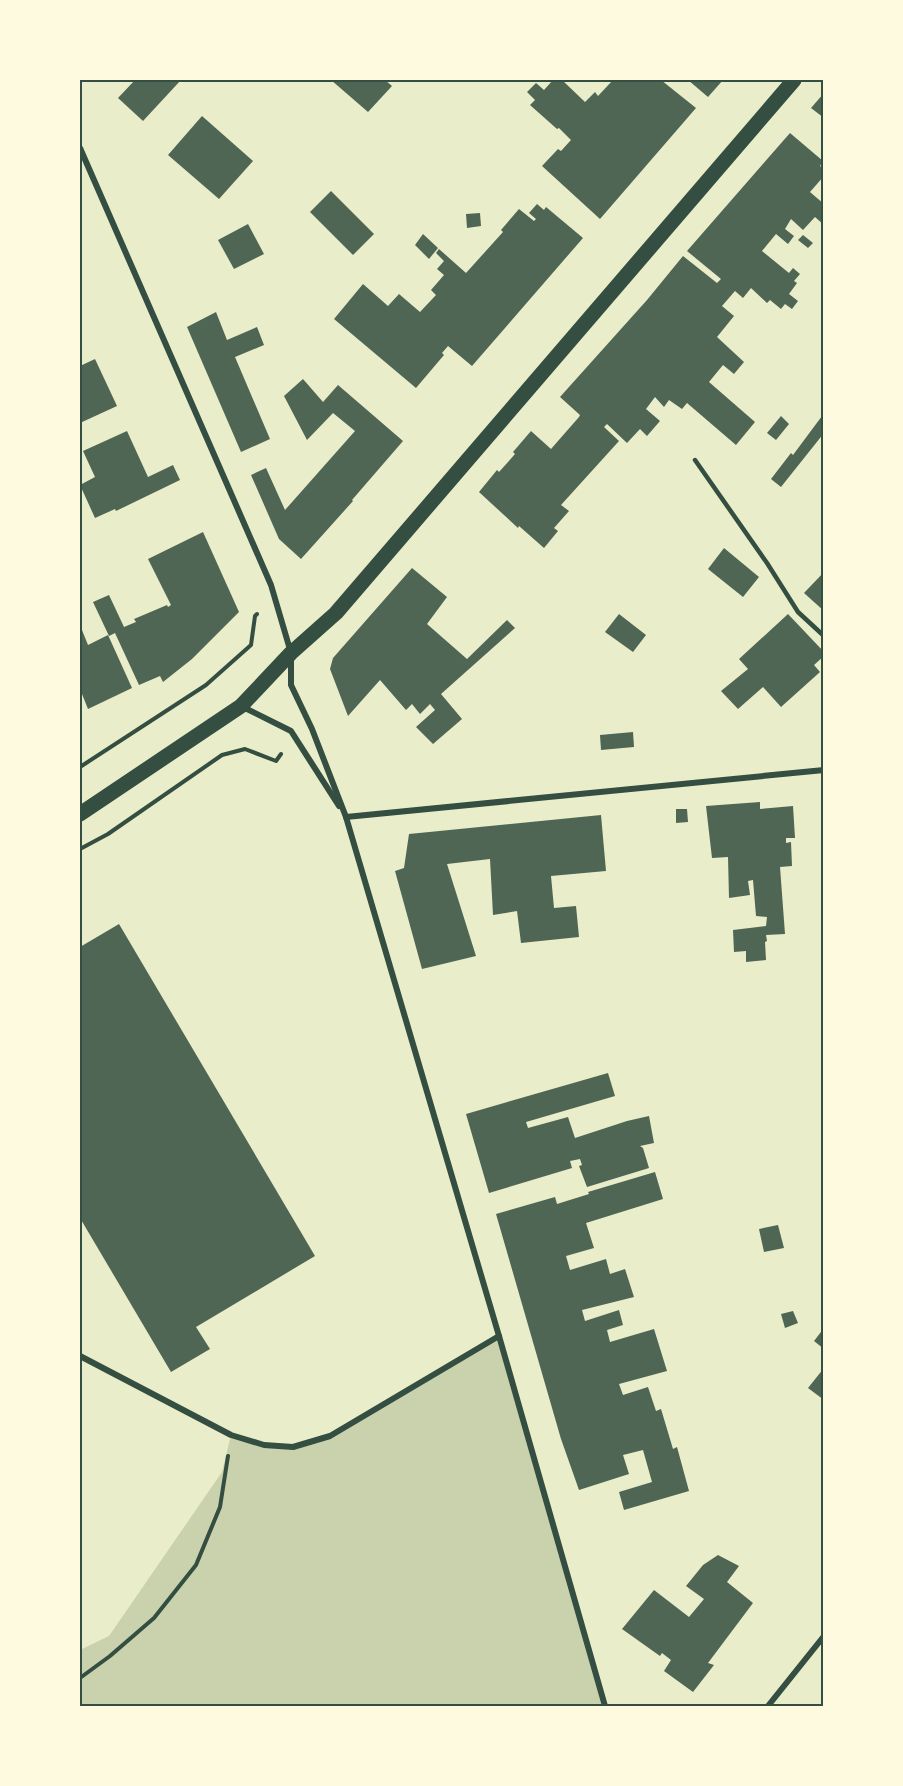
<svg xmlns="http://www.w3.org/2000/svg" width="903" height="1786" font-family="'IBM Plex Sans',sans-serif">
<rect width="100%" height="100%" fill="#e9edc9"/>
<path fill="#cad2ad" d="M499,1336L605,1706H80V1650L109,1636L222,1472L231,1435L264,1445L293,1447L330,1436Z"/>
<g fill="#4f6655">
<path d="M135,80H181L143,121L118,98Z"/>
<path d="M331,80H385L392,86L368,112Z"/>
<path d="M553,80H562L585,102L595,92L598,96L613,80H661L696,108L600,219L542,166L558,149L561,151L571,140L559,128L557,129L530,105L535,100L527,92L536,83L544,90Z"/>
<path d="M688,80H723L708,97Z"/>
<path d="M824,93V118L811,108Z"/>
<path d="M202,116L253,161L219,199L168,155Z"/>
<path d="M790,133L823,161L820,166L824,169V176L810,192L824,204V225L815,217L803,230L791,219L785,229L794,236L788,244L776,234L762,251L789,273L793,268L800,274L794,281L797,283L789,294L798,301L792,309L785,304L781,309L770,300L767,303L751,288L743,298L735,291L722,306L734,316L717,337L744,362L734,374L723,365L709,382L755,422L736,445L687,403L682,409L669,400L664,407L655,397L646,409L660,421L647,436L640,429L627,443L607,424L604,427L619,441L561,505L569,511L554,528L558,531L544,548L519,526L518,528L479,492L497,470L499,472L515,454L513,452L531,431L551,449L579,417L580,415L560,397L647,300L683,256L717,283L721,279L687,251Z"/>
<path d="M331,191L374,234L353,255L310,212Z"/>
<path d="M537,204L544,210L546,207L583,238L472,366L448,346L442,353L444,355L416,388L334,319L363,284L388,306L399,294L420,312L436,295L431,290L444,275L437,269L444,261L436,253L439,249L466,273L503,232L501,230L519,209L534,221L536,219L529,213Z"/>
<path d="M480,213L481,226L467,228L466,214Z"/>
<path d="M248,224L264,254L234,269L218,240Z"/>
<path d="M423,234L438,248L429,259L415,245Z"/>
<path d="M803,235L813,243L808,248L798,240Z"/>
<path d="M216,312L227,340L257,327L264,345L235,357L270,439L241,452L187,327Z"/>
<path d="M95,359L117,406L80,423V366Z"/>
<path d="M303,379L323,402L338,385L403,441L352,500L353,501L301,559L279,539L251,475L266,468L285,510L355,431L333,413L307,440L284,396Z"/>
<path d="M781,416L789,424L776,440L767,433Z"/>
<path d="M822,416L824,417V433L781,487L771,479L791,453L793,455Z"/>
<path d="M127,431L148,477L173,465L180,480L116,511L115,509L95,518L80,485L95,477L83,451Z"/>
<path d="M203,532L239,612L192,659L163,682L160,676L139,685L115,633L109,636L93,602L109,595L124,627L136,622L134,619L167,605L168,607L171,605L148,559Z"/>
<path d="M724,548L759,577L743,597L708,569Z"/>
<path d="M412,568L447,597L427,624L467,659L507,620L515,628L441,694L462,719L433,744L416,727L435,710L430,704L420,714L412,704L406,710L380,680L348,716L330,669L333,658Z"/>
<path d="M824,572V611L804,593Z"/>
<path d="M619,614L646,635L633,652L605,632Z"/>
<path d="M788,614L824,652V656L814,665L820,672L781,707L763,687L738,709L721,691L748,669L739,659Z"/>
<path d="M82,630L88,645L108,635L132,688L88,709L80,689V631Z"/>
<path d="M633,732L634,747L601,750L600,735Z"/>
<path d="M760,802V809L793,806L795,838H786V843L791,842L792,866L780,867L785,934L766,935L767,941L765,942L766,960L746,962V951L734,952L733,930L766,926L767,917L756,916L753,880L748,881L750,895L729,898L728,857L712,858L706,806Z"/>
<path d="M676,809H687L688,822L676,823Z"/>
<path d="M601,815L606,871L551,876L554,908L576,906L579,937L521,943L517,911L493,915L490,859L447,864L476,956L422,969L395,871L404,868L409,834Z"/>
<path d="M119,924L315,1256L196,1327L210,1349L171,1372L80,1218V947Z"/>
<path d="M608,1073L615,1096L526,1122L528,1128L568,1117L575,1138L627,1121L649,1116L654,1143L640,1146L643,1148L649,1168L587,1187L579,1166L582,1165L580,1159L570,1161L572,1168L489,1193L466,1114Z"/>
<path d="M655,1172L663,1199L586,1223L594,1248L566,1256L570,1270L606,1259L610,1274L625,1269L634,1297L582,1310L585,1321L619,1310L623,1325L607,1330L610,1342L654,1329L667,1371L619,1384L623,1395L648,1387L656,1411L661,1409L673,1449L677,1447L689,1491L624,1510L619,1492L652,1482L643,1450L623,1455L629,1474L579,1490L561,1439L496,1214L555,1197L557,1204L589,1194L588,1192Z"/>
<path d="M778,1225L784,1248L764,1252L759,1229Z"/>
<path d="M793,1311L798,1323L785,1328L781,1314Z"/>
<path d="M824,1328V1349L814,1341Z"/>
<path d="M824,1368V1400L808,1388Z"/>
<path d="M718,1555L739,1566L727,1582L753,1603L708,1663L714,1665L693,1692L664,1671L671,1660L662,1653L660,1656L622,1629L654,1590L689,1617L704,1599L686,1586L703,1565Z"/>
</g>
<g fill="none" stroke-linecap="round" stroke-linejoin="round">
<g stroke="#344e41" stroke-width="4">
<path d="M80,767L206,685L251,645L255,616L257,614"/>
<path d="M80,849L108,834L222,755L245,749L276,761L281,754"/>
<path d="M80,1678L110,1656L154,1618L196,1565L220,1507L228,1456"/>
</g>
<path stroke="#344e41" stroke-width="4.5" d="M695,460L767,563L798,612L824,636"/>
<g stroke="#344e41" stroke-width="6">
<path d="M80,148L271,585L291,653V685L312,729L346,817L499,1336L605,1706"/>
<path d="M243,707L291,731L339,806"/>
<path d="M346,817L824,770"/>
<path d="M80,1356L231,1435L264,1445L293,1447L330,1436L499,1336"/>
<path d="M768,1706L824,1636"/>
</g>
<path stroke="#344e41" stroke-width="15" d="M80,814L241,706L291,653L336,613L794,80"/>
</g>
<rect width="903" height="1786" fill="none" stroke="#fefae0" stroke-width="162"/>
<rect x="81" y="81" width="741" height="1624" fill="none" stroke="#344e41" stroke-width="2"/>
</svg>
